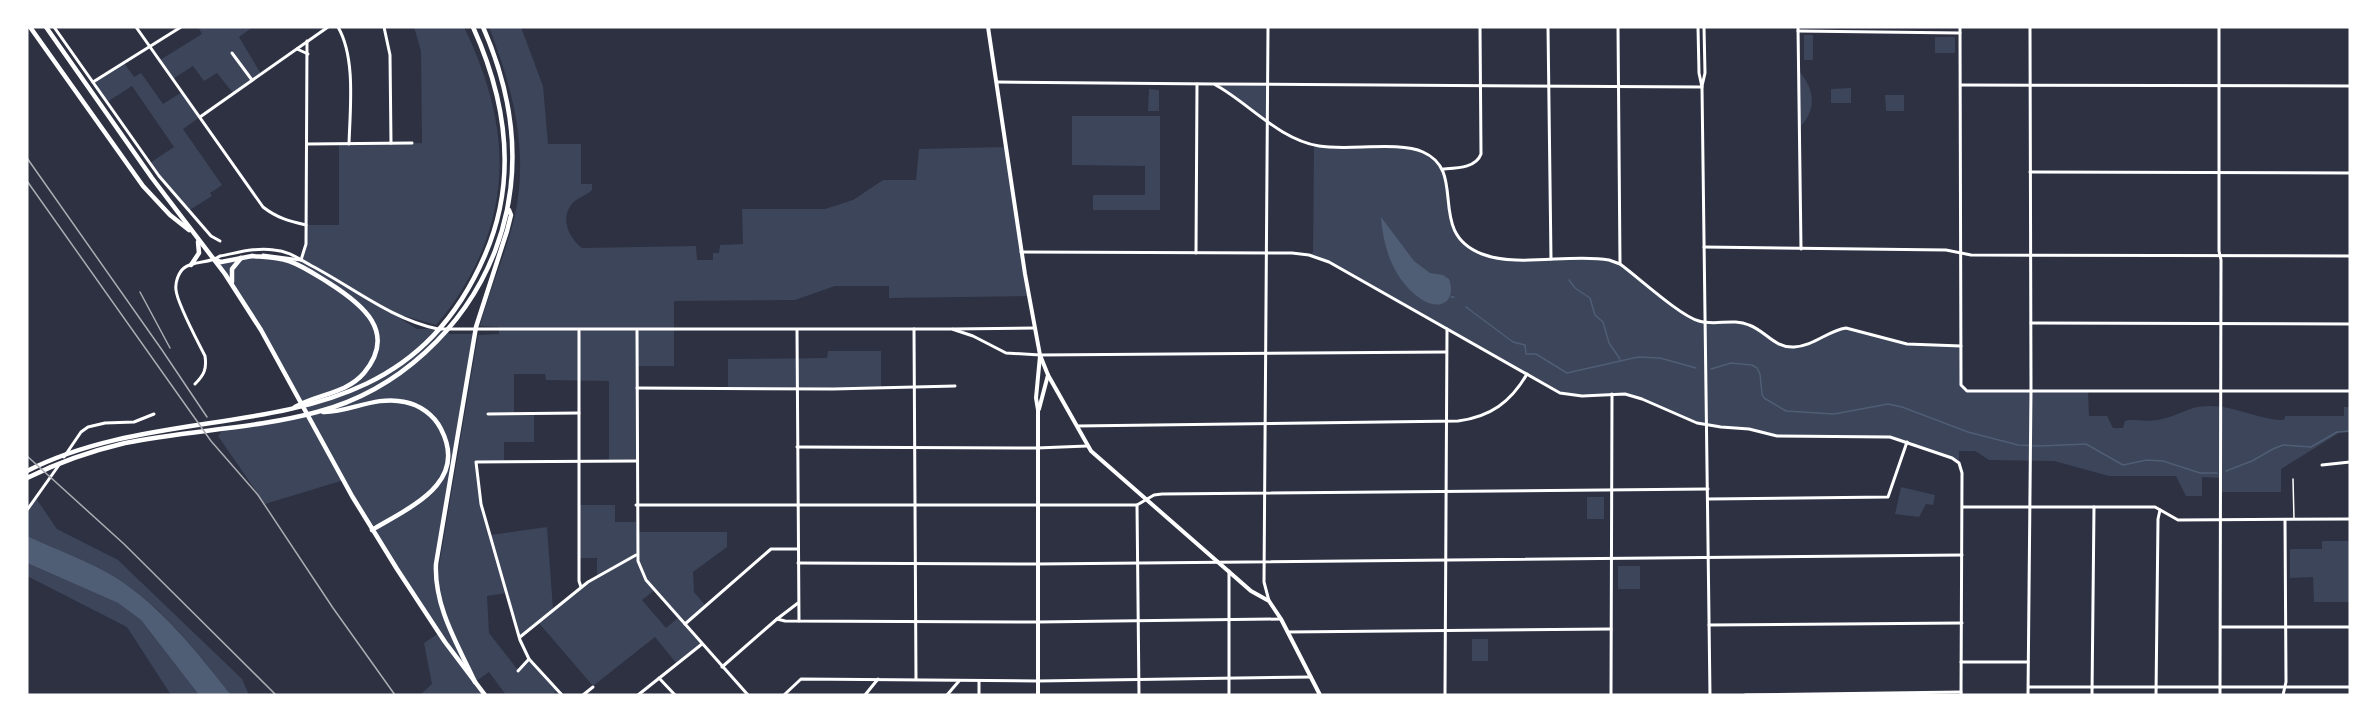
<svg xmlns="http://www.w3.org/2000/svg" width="2377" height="722" font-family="'Times New Roman',serif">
<rect width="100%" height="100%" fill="#2d3142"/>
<g fill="#3c4559" fill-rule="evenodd">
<path d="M198,27H253L239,37L261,74L233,93L217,73L204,81L193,66L173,79L160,60L202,34Z"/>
<path d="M414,27H464C502,106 515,182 476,264C466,285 452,307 436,325L390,312L417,329H438L450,334H473L434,563L435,590L444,616L439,588V566L478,335L499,334V327L480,326C488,295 501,265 510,234C532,163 515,94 489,27H521L543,86L548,144H581V184H592V190C587,195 581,196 575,201C559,215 567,236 582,248L696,246L697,260H713V253H719L720,245L743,244L742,209H825L853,200L883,180H916L919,149L1006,147L1030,296L889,298V286H835L795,300L674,301V366H637L636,461L609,462V381L546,380L545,374H514V414H534V442H504V462H476L481,504L490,535L547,527L553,609L597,577V558H579V505H615V522H636L637,532H727V547L693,572L694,592L706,606L686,624L702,644L677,664L655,637L593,686L538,622L520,637L507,593L487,596L489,633L518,670L529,659L557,690L552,695H506L489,672L475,682L485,695H420L432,684L424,643L439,633L344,480L265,504L218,436L224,429L307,414L261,330L215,260L221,262L263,255L301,260L306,244V225H339V144L422,143L421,51ZM655,590L679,617L666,628L642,600Z"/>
<rect x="1804" y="35" width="9" height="25"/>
<rect x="1935" y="37" width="20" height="16"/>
<path d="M124,63L134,77L141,73L163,104L182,92L200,117L183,129L222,185L210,193L212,196L188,211L150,163L174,147L132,86L107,102L93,82Z"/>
<path d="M1799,71C1815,90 1817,109 1800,127Z"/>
<path d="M1214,84H1268V121L1233,95Z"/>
<path d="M1851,88V103H1831V89Z"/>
<path d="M1149,89L1159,90V111H1148Z"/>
<path d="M1885,95H1904V111H1886Z"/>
<path d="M1072,116H1160V210H1093V195H1145V166L1072,165Z"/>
<path d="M1314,145C1345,153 1405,138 1431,157C1463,181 1433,234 1480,253C1507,264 1551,259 1580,259C1594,259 1609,258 1621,264C1628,268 1636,276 1642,281C1658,293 1674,305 1690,318L1696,321L1746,323L1783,346H1801L1846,328L1907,344L1961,346V385L1965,390L2088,391L2089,416H2107L2113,428H2123L2125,421L2129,420C2140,420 2152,422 2162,419C2178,416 2190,406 2207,406C2235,405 2258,420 2284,420L2285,416H2344V407H2350V432L2339,433L2281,469V492H2222V478L2202,477V496H2186L2176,476H2109L2054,461L1989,460L1975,451H1959V463L1899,439L1786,437L1753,429L1698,423L1642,399L1625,394H1565L1329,262L1310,255L1313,252Z"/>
<path d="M828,351H881V388H728V359L827,358Z"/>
<path d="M1901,487L1935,495L1933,505L1926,504L1919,517L1895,514Z"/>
<path d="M35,497L57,529L118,560L242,679L249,695H231C197,652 162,606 115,577C89,561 55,549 27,536V510Z"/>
<rect x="1587" y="497" width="17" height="22"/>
<path d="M2322,541H2350V602H2314L2313,577L2290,578V549H2322Z"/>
<path d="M27,563L118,603L141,620L199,695H171L127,627L27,576Z"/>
<rect x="1618" y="566" width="22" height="23"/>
<rect x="1472" y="639" width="16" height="22"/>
</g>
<g fill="#4f5d75">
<path d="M1381,217L1414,261L1430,273L1443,275L1449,279C1457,301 1440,312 1421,299C1394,281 1383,248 1381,217Z"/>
<path d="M27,536C55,549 89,561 115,577C162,607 197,652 231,695H199L141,620L118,603L27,563Z"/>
</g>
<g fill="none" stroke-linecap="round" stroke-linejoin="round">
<g stroke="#4f5d75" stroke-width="1.5">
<path d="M1569,280L1575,288L1590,298L1595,315L1603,322L1609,343L1620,359"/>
<path d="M1451,297H1454"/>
<path d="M1466,307L1513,342L1525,345L1526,354H1536L1567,373L1638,357L1660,358L1696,368"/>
<path d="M1711,369L1731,363L1752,365L1757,368L1760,374L1762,394L1764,398L1786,411L1834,414L1888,404L1902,407L1968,432L2018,445L2040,446L2086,444L2123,465L2147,460L2163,461L2200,473H2217"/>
<path d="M2226,471L2252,461L2273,449L2283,445L2311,447L2337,432L2350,431"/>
</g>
<path stroke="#fff" stroke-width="1.5" d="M2293,479L2294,519"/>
<g stroke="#fff" stroke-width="3">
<path d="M54,27L159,176L211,236L220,241"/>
<path d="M136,27L263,207C277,218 289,221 306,225"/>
<path d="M338,27C356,58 350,109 349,144"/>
<path d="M384,27L390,55L391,143"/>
<path d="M1268,27L1264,582L1269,601"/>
<path d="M1548,27L1551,259"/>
<path d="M1618,27L1620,264"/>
<path d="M1798,27L1801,249"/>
<path d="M1960,27L1961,385L1967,391H2350"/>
<path d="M2219,27V251L2221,260L2220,695"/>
<path d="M1798,31L1960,33"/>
<path d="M297,49L308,54"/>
<path d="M232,53L252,80"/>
<path d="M93,82L181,27"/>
<path d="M997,82L1214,84C1249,103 1278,139 1319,146C1347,151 1399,141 1423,152C1469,172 1425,232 1482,254C1518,268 1571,253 1609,260L1620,264C1638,277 1680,316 1699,321C1715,326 1733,318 1749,325C1766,331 1774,348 1794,347C1814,346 1827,331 1846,328L1907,344L1961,346"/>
<path d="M1215,84L1702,87"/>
<path d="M1961,85L2350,86"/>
<path d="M200,117L328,27"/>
<path d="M308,144L412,143"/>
<path d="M1443,169C1457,168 1476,168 1481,154L1480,27"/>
<path d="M2030,172L2350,173"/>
<path d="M1704,247L1946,250L1971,255L2350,256"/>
<path d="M1021,252L1292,253L1309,255L1329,262L1560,393L1582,396L1625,394L1642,399L1697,423L1721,427L1749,429L1777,436L1890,437L1952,458L1959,463L1962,473L1961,695"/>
<path d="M1196,253L1197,84"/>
<path d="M301,260L306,244L307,41"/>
<path d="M2031,323L2350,324"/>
<path d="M914,329L916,679"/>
<path d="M953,329L1035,328"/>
<path d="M797,330L799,621"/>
<path d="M579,331V581L581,587"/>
<path d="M637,331L638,561L646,580L748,695"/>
<path d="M1040,355L1446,352"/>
<path d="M637,388L833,389L955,386"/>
<path d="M488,414L579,413"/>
<path d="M1077,426L1458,421C1490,417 1511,402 1527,374"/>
<path d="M797,447L1037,448L1087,446"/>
<path d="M2322,465L2350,462"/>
<path d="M1708,499L1888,497L1907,442"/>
<path d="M636,505H1137L1154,495L1162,494L1708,489"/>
<path d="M1137,505L1139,695"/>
<path d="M1963,507H2155L2178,520L2350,519"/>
<path d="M798,563L1038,564L1962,555"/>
<path d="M777,619L798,603"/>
<path d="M685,624L771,549H798"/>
<path d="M1709,625L1962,623"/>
<path d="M2221,627H2350"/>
<path d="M1288,632L1611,629"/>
<path d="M520,637L588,582L636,555"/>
<path d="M1961,662H2028"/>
<path d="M722,667L777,619L785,621L1038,622L1281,619"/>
<path d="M518,671L529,659"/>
<path d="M659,678L675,695"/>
<path d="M979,682V695"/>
<path d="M2029,687H2350"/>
<path d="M562,695L529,659L520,640L481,504L476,462L636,461"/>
<path d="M583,695L593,687"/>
<path d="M638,695L702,644"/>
<path d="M784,695L801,679L1038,681L1311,677"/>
<path d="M865,695L878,679"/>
<path d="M947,695L959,681"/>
<path d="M1229,695V571"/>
<path d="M1445,695L1447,329"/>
<path d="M1611,695L1612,394"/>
<path d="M1745,695L1961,692"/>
<path d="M2092,695L2094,507"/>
<path d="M2156,695L2158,519L2160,510"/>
<path d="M2283,695L2286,682L2285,520"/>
</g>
<g stroke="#fff" stroke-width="3">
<path d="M1698,27L1699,73L1702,87L1710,695"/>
<path d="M1702,86L1705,73L1704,27"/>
<path d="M263,255L301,260"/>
<path d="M195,384C204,375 207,369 205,356C198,342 177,303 176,290C175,283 178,273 184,268C194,260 210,264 220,256C237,253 256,247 274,250C289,251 299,259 312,266C354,288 391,319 438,329H952L973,336L1006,353L1040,355"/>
<path d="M64,457L81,432L88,427L105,423L134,422L154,414"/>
<path d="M27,510L59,465"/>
<path d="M2028,695L2031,391L2030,27"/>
</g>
<g stroke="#fff" stroke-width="4">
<path d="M988,27L1025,274L1040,355L1048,375L1091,451L1251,591L1269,601L1281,619L1320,695"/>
<path d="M1039,409L1048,375"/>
<path d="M1038,695V410L1036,398L1040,356"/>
</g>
<g stroke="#fff" stroke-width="4.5">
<path d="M30,27L143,186L170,215L189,230"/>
<path d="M46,27L152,178L225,274L261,330L352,496L397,569L445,642L485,695"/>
<path d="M215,260L221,262L252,256"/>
<path d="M191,265L199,253L198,242"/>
<path d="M232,282V269L241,258"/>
</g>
<g stroke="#fff" stroke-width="4.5">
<path d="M252,256C265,257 277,257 289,261C303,266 316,275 329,283C362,304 398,332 364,373C346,394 317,394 295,407"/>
<path d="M323,412C349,413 375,395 405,402C420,405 434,415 441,429C469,483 410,507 372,530"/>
<path d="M27,471C189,389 395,464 485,255C518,179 506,100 473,27"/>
<path d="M27,478C59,462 91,451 125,443C188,430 254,429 317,412C398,391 465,328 495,251C524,175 515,100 483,27"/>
<path d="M475,682C458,645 434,607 436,564L476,327L507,231L511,215L509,210"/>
</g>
<g stroke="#abadb3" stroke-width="1.5">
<path d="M27,158L162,350L207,417"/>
<path d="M27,181L211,441L258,495L333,608L395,695"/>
<path d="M140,292L170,348"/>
<path d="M27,456L124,544L276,695"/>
</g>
</g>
<rect width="2377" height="722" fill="none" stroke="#ffffff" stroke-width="57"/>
</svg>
